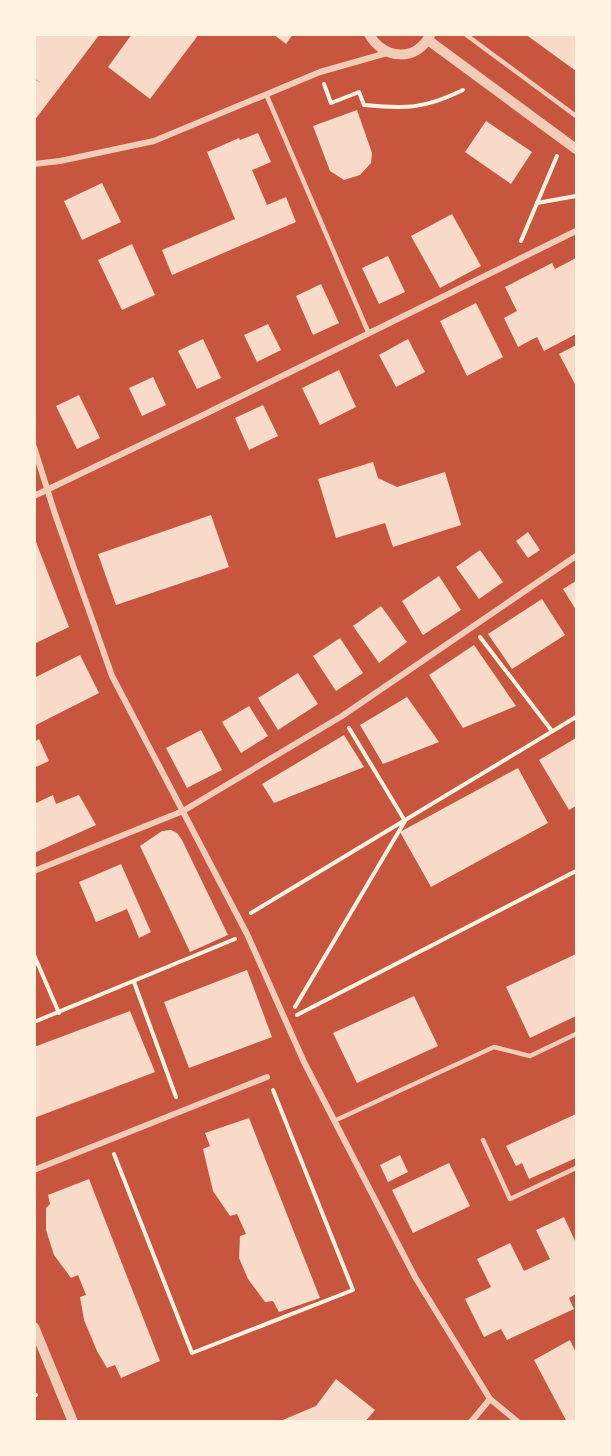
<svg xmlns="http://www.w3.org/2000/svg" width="611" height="1456" font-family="'Archivo Narrow',sans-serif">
<rect width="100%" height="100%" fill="#c8553d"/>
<g fill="#f7dbc8">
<path d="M34,34H100L34,121V79L41,83L34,78Z"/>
<path d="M132,34H199L150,99L108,67Z"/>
<path d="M273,34H293L286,44Z"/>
<path d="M525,34H576V71Z"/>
<path d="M357,110L372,153L371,163L360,175L344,180L330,171L313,126Z"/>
<path d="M486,121L532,152L511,184L465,152Z"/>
<path d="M258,133L271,162L252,170L267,205L286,197L296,222L172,275L162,250L235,219L207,152L239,138L240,140Z"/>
<path d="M102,183L121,222L82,240L64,201Z"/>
<path d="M452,214L481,266L440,288L411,236Z"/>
<path d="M132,244L155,295L122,310L98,260Z"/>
<path d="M388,256L405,292L379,304L362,268Z"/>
<path d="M576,258V334L544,351L537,337L518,347L504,318L517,311L505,287L552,263L555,269Z"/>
<path d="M321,284L339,323L313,335L296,296Z"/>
<path d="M476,303L503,357L467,376L440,321Z"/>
<path d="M268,324L281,350L257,362L244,335Z"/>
<path d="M203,339L221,378L197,389L178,351Z"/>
<path d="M408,339L425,372L396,387L379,355Z"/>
<path d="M576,345V386L559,354Z"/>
<path d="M339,370L356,407L320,425L302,388Z"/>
<path d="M153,377L166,405L142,416L129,388Z"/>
<path d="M79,395L100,438L77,449L56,406Z"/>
<path d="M263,405L278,436L249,450L235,418Z"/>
<path d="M373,462L378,478L397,487L445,472L461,525L393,547L385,523L336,538L318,479Z"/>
<path d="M211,515L229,567L116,605L98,554Z"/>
<path d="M528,532L540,550L528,558L516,541Z"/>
<path d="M34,537L69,627L34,644Z"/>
<path d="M480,550L503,582L479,599L456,567Z"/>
<path d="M439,576L461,610L423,635L402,601Z"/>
<path d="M576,581V610L563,589Z"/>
<path d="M542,599L565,635L512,669L488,634Z"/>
<path d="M381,606L407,642L379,663L353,626Z"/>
<path d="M340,638L363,673L336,691L313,656Z"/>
<path d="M474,645L516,706L463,728L429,675Z"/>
<path d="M80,655L99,693L34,726V678Z"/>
<path d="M298,673L318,704L278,730L258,698Z"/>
<path d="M407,697L439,742L383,764L360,725Z"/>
<path d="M249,706L268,736L241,753L222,722Z"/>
<path d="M201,730L222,770L187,788L166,748Z"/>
<path d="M344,735L364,767L274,803L262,784Z"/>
<path d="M576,738V806L569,810L539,760Z"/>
<path d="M39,739L49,761L34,768V742Z"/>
<path d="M518,768L548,823L431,887L400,832Z"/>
<path d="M53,795L56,804L79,795L96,825L34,853V804Z"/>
<path d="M171,830L177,833L182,840L228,935L190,952L140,846L162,831Z"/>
<path d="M121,864L151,932L139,938L127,909L96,922L79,882Z"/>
<path d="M576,954V1016L530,1038L506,987Z"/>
<path d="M247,970L272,1037L189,1068L164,1002Z"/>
<path d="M414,996L438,1046L357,1083L333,1033Z"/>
<path d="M130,1011L155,1072L34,1118V1047Z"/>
<path d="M576,1114V1158L529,1179L522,1163L516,1166L506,1146Z"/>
<path d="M249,1118L320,1298L279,1312L273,1301L265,1302L248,1279L239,1258L240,1236L246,1234L237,1214L230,1216L213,1191L203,1149L210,1146L205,1133Z"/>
<path d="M400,1155L408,1172L388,1182L380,1165Z"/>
<path d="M449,1163L470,1206L413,1233L392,1190Z"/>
<path d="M89,1179L160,1361L121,1378L115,1365L107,1368L97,1351L84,1320L80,1297L86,1295L78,1275L71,1278L54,1255L46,1230V1208L50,1204L48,1195Z"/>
<path d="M564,1217L576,1243V1294L569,1298L574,1309L507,1340L501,1329L484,1337L465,1299L491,1287L477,1259L510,1243L524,1271L550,1259L536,1230Z"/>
<path d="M570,1340L576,1353V1419L573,1422H567L534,1360Z"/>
<path d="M336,1379L375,1410L365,1422H278L316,1406Z"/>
</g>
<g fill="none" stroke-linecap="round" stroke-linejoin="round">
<g stroke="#fff3e0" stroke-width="4">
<path d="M324,84L331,103L359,92L364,105C406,109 424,109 463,90"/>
<path d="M537,203L576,196"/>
<path d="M521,241L557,156"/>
<path d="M480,637L552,731"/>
<path d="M251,913L576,717"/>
<path d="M34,955L59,1013"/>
<path d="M134,982L176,1097"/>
<path d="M295,1007L405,821L349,728"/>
<path d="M297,1015L576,871"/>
<path d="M34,1022L235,939"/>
<path d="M114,1154L192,1353L353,1290L273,1090"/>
<path d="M34,1396L36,1395"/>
</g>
<g stroke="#f1ccb7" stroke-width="4.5">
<path d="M465,34L576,116"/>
<path d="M266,94L369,334"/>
<path d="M334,1121L494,1047L530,1056L576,1034"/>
<path d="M483,1140L510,1199L576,1168"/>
</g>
<g stroke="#f1ccb7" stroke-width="6">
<path d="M34,164L60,161L154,141L320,72L387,53"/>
<path d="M34,447L55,514L112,676L247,934L304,1062L415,1277L490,1399L518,1422"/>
<path d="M34,496L199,417L576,231"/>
<path d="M34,871L183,811L342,716L576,556"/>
<path d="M34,1170L267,1077"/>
<path d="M471,1422L490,1399"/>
</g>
<g stroke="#f1ccb7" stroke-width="10">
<path d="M369,34C383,60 417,62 430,35"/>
<path d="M428,40L576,149"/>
<path d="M34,1327L73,1422"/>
</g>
</g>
<rect width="611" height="1456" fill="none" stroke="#fff3e0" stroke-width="72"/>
</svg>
